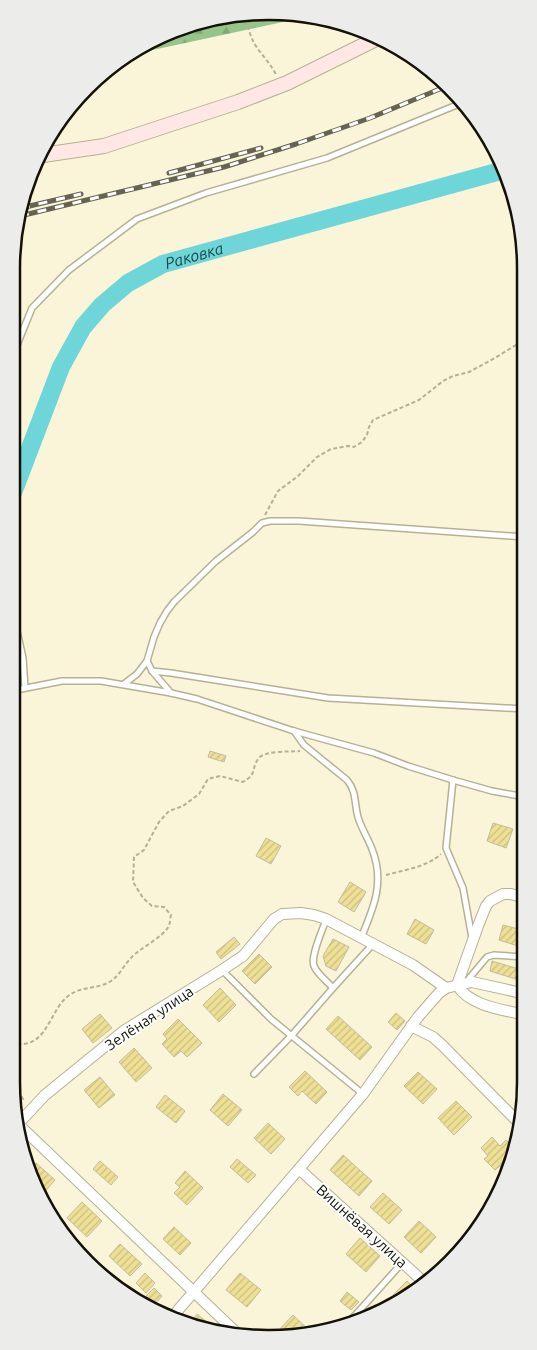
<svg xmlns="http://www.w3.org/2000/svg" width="537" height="1350" font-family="Ubuntu,sans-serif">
<defs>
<pattern id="forest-firs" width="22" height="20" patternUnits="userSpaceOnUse" patternTransform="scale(1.25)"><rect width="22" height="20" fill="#95c58b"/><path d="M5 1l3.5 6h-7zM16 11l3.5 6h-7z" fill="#80a876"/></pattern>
<pattern id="building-hatch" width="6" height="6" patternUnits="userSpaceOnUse" patternTransform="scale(1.25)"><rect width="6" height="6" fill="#eee095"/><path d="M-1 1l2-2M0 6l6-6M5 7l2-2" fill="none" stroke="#cbbf7f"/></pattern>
</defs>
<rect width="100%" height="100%" fill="#faf5d8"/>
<path fill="url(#forest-firs)" d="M251,12L301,18L134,54L154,38Z"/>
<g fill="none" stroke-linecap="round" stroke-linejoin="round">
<path stroke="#6ed5d9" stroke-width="18" id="s1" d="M11,498L61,367L83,327L102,305L128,283L163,264L504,170"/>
</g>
<g fill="url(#building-hatch)" stroke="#c1bca0">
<path d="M210,751L226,756L224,762L208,757Z"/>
<path d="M493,823L513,829L506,848L487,841Z"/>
<path d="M266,838L281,846L271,864L256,856Z"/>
<path d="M350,882L366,892L354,912L338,902Z"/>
<path d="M415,919L434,930L426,944L407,934Z"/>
<path d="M503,925L522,930L518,946L499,940Z"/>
<path d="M234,937L240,944L221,959L216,952Z"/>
<path d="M333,939L349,947L336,971L326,966L323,956Z"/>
<path d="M259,954L272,967L255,984L242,971Z"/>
<path d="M492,961L525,971V982L490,971Z"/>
<path d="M220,988L236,1005L219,1022L203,1005Z"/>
<path d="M396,1013L405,1021L397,1030L388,1022Z"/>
<path d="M100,1014L112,1028L93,1043L82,1029Z"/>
<path d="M338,1016L372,1047L360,1060L326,1029Z"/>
<path d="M178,1019L202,1043L187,1057L181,1051L174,1057L162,1044L167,1039L163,1034Z"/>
<path d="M134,1048L152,1068L136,1082L119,1062Z"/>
<path d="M305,1071L327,1092L316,1104L302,1091L298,1096L289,1087Z"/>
<path d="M418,1072L437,1089L423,1104L404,1086Z"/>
<path d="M100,1077L115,1095L99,1108L84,1090Z"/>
<path d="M223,1094L242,1110L228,1126L210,1110Z"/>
<path d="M165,1095L185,1111L176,1123L156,1107Z"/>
<path d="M456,1101L472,1117L454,1135L438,1118Z"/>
<path d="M268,1123L285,1139L271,1154L254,1138Z"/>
<path d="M492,1137L500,1146L506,1140L515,1148L510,1155L513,1158L512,1163L505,1171L500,1166L495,1170L484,1159L488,1156L481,1148Z"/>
<path d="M343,1155L372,1181L359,1196L330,1170Z"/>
<path d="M237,1159L256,1175L248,1183L230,1167Z"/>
<path d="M100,1161L118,1177L111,1185L93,1169Z"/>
<path d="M36,1163L55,1180L42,1195L29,1171Z"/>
<path d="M185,1171L203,1188L187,1205L174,1193L180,1187L175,1183Z"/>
<path d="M383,1193L402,1210L389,1224L370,1207Z"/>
<path d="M82,1202L102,1221L87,1237L67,1218Z"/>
<path d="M419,1221L436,1237L421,1253L404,1237Z"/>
<path d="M174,1227L191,1243L180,1255L163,1239Z"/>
<path d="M360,1238L380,1256L366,1272L346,1254Z"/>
<path d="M120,1244L142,1264L130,1276L109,1256Z"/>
<path d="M145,1273L155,1283L146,1293L136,1283Z"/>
<path d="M240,1273L261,1290L247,1307L226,1290Z"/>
<path d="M407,1281L416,1291L411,1296L399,1301L393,1295Z"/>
<path d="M154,1288L162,1296L155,1304L146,1296Z"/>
<path d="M347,1292L359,1302L351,1310L340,1301Z"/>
<path d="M197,1314L218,1331L191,1322Z"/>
<path d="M293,1315L313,1334L282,1335L278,1331Z"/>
</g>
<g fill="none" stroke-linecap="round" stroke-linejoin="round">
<g stroke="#b5b195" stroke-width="8">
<g id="service">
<path d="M11,360L32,308L69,270L137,219L206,193L327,158L464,102"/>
<path d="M11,578L14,559"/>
<path d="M11,580L17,631L23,658L25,688"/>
<path d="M147,661L152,671L171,693"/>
<path d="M152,671L171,673L328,698L525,709"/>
<path d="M124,684L137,674L147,661L154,637L160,623L167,611L174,602L216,561L253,532L262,523L270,521H299L524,537"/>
<path d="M11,691L62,681H101L171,693L197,699L294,731L374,753L408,766L453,780L492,791L525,797"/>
<path d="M294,731L304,745L347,780C357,792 354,803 358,817C361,828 368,838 372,849C385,882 374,907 361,938"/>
<path d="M453,780L446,848L463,888L472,938"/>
<path d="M326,919C323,930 310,956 314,966C317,974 327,981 333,988"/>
<path d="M222,970L271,1019L363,1094"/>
<path d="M466,982L487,957L494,955L525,957"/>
<path d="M254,1074L292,1035L333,988L373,944"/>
<path d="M350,1321L403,1262"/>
</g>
</g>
<g stroke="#b5b195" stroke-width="12">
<g id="minor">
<path d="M525,898L511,894H503L490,901L486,906L478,926L457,985C469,1006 504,1010 526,1015"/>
<path d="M411,1026L433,1037L443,1046L519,1123"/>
<path d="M18,1124L45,1095L125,1030L222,970L243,956L274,919L282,914L301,913L314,915L326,919L413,965L446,988"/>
<path d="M18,1124L240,1336"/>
<path d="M299,1169L425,1283"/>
<path d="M173,1316L363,1094L418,1017L439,993L446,988L472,982L526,994"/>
</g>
</g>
<g stroke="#b5b195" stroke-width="16">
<path id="secondary" d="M43,155L104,146L238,102L287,83L378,38"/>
</g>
<g stroke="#b4af98" stroke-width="2" stroke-dasharray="4 2.5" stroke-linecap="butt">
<path d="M246,13C247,23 249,33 253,41C259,53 271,63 276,75"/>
<path d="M265,515L278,491L298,476L317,457L331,449L348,446L354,447L362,442L367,435L369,427L373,420L419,400L443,381L453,376L469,372L495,358L524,340"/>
<path d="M386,875C404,870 427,867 441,854"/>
<path d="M11,1042C15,1043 19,1044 23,1044C49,1042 51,1006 71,994C84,986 99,989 111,981C119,976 124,965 131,958C141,947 161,939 169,926C170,923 170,919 171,915L164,907L152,906L143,898L133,882L134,857L144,850L159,822L169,811L183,806L199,794L208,779L220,776L243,782C257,774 251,770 258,759C264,750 290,752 300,751"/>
<path d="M11,1080L25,1102"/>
</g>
<use href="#service" stroke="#fff" stroke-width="5"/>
<use href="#minor" stroke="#fff" stroke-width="10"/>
<use href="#secondary" stroke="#fee7e4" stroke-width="14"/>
<g stroke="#666352" stroke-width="5">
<g id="rail">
<path d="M169,173L261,148"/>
<path d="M21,208L81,194"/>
<path d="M20,216L224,167L296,144L370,118L447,86"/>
</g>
</g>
<use href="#rail" stroke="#fff" stroke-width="3" stroke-dasharray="9" stroke-linecap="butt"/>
</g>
<g text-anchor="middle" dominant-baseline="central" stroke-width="4" stroke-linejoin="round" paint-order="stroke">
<g font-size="15" fill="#141208" stroke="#fff">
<text transform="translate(149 1018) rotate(-34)">Зелёная улица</text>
<text transform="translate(362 1226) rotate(42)">Вишнёвая улица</text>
</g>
<g font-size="16" font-style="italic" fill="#19484a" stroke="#fff">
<text stroke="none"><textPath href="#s1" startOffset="321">Раковка</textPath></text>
</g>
</g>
<path d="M0 0H537V1350H0ZM268 20H269A248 248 0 0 1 517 268V1082A248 248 0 0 1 269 1330H268A248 248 0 0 1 20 1082V268A248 248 0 0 1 268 20Z" fill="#ececeb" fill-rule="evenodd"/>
<path fill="none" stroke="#141208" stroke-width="2.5" d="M268 20H269A248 248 0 0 1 517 268V1082A248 248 0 0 1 269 1330H268A248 248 0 0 1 20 1082V268A248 248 0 0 1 268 20Z"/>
</svg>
